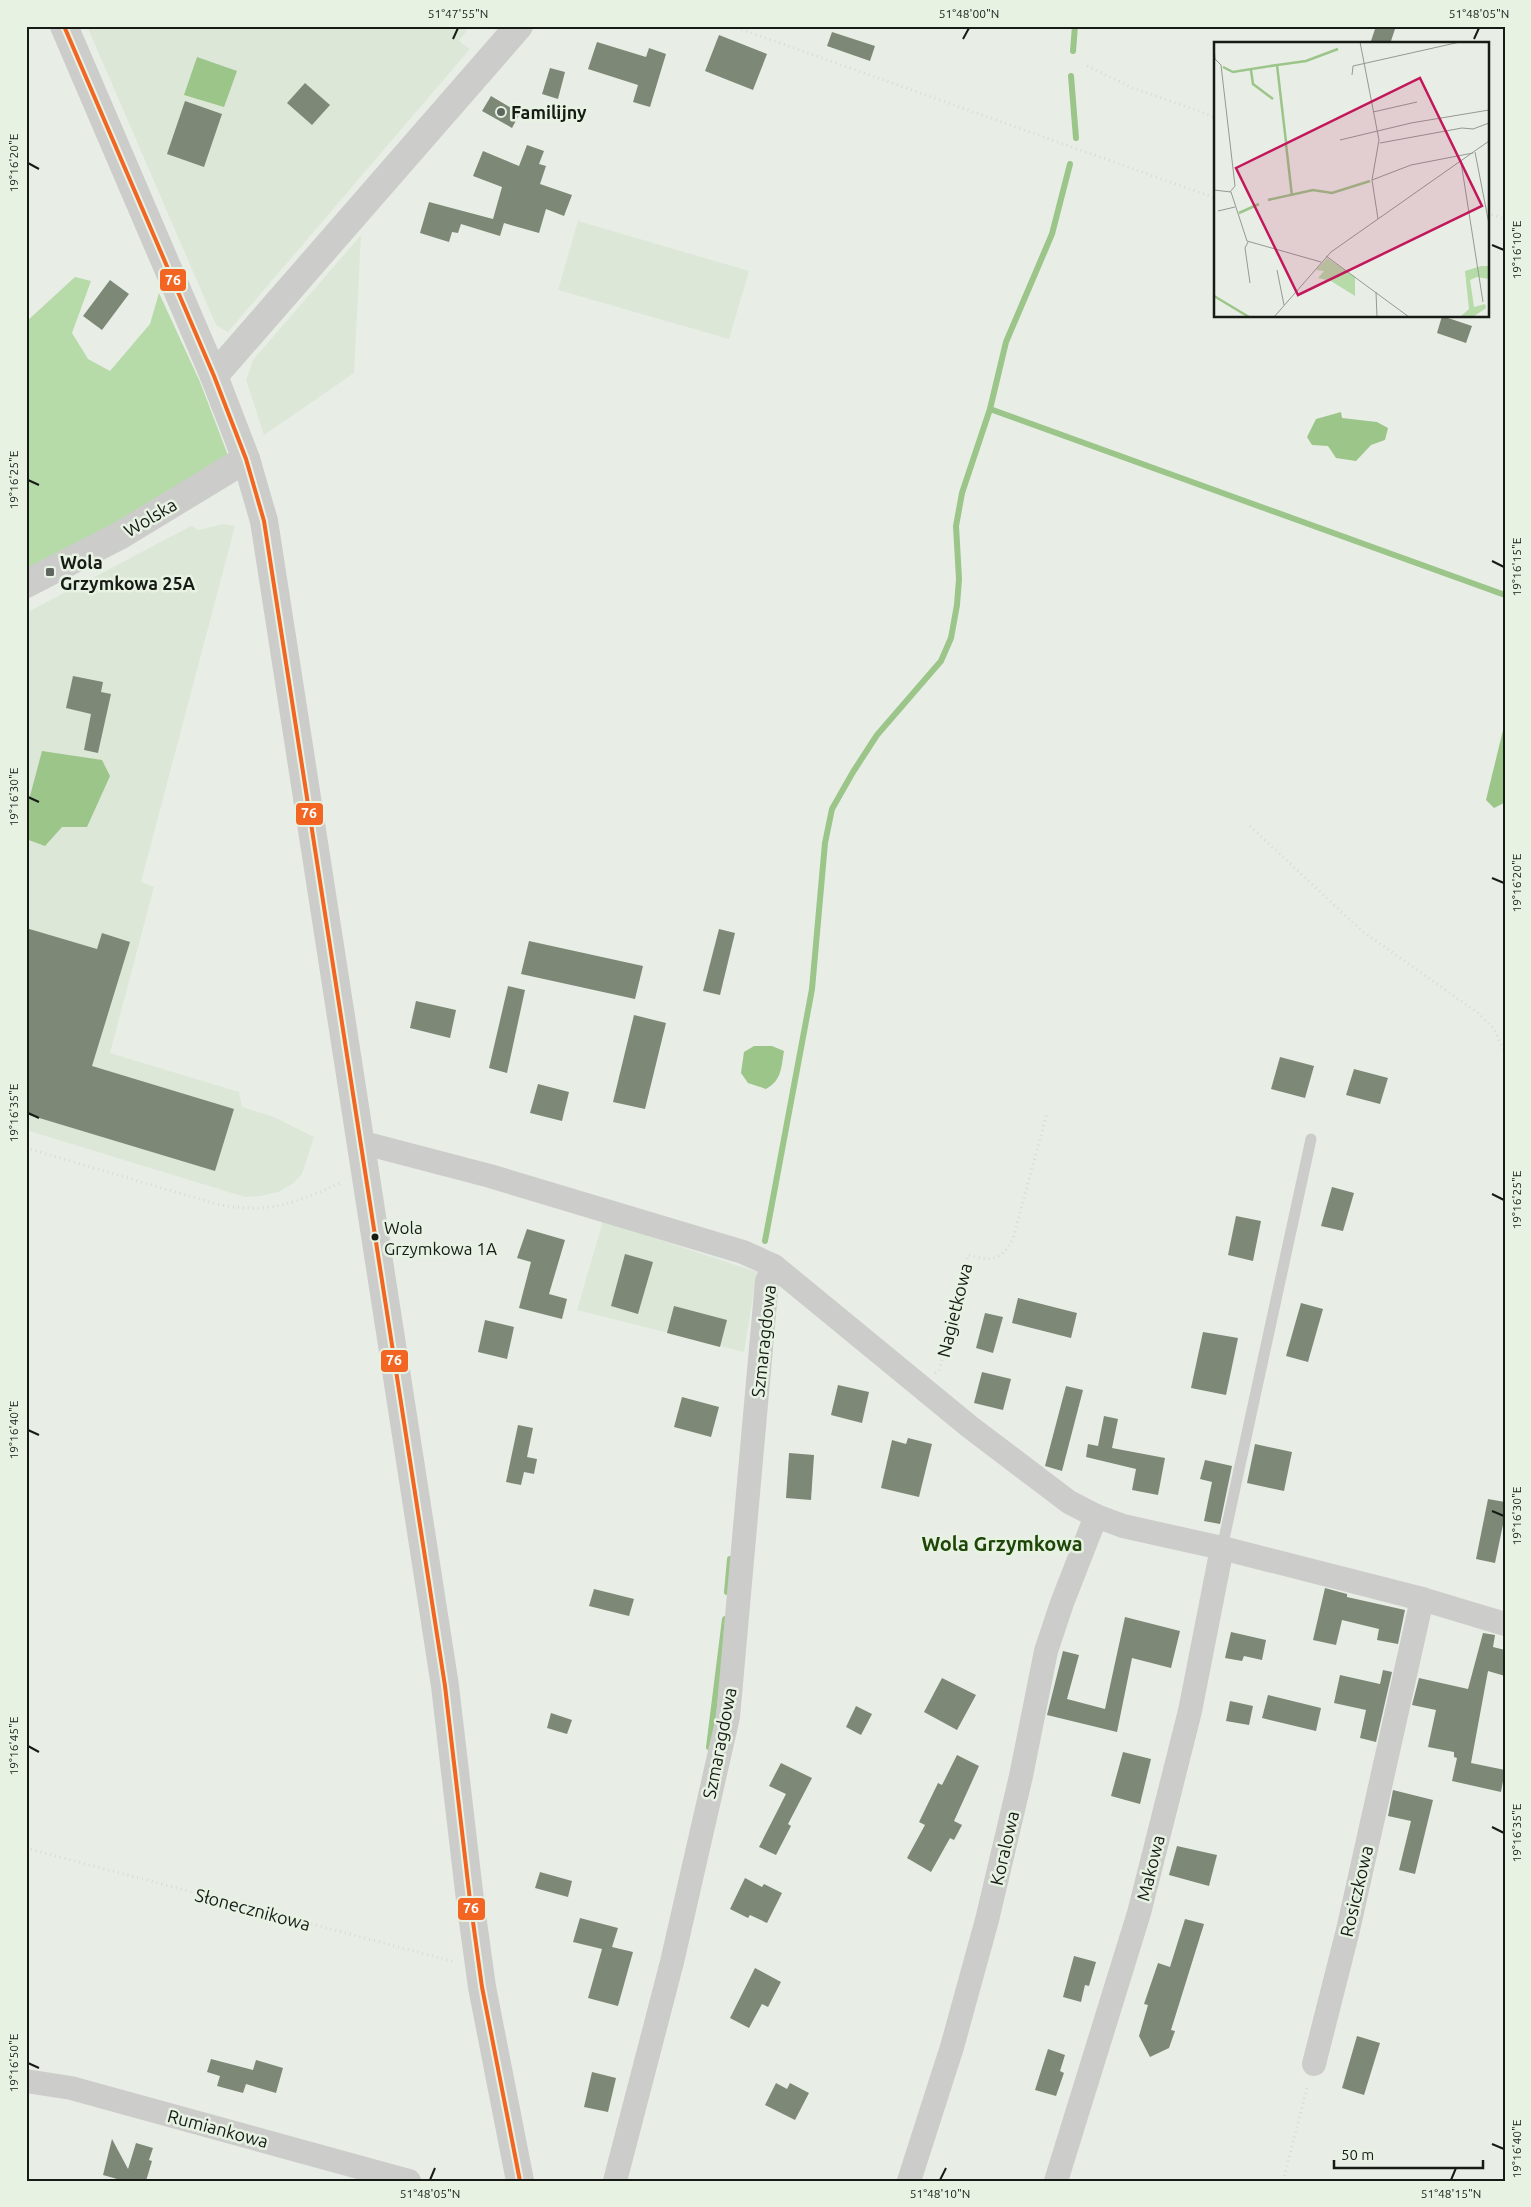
<svg xmlns="http://www.w3.org/2000/svg" width="1531" height="2207" font-family="Ubuntu,sans-serif">
<rect width="100%" height="100%" fill="#e8eee6"/>
<g fill="#dce7d8">
<path d="M87,26H454L467,30L459,41L470,49L228,332L216,325Z"/>
<path d="M578,221L749,271L729,339L558,290Z"/>
<path d="M361,235L354,373L264,435L246,380L253,360Z"/>
<path d="M222,524L235,526L141,882L154,887L110,1053L239,1092L242,1107L274,1117L314,1137L302,1174L294,1183L278,1192L260,1196L245,1197L26,1130V613L191,526L199,530Z"/>
<path d="M603,1221L757,1272L744,1352L577,1310Z"/>
</g>
<path fill="#b6daa8" d="M75,277L91,281L72,333L88,359L110,371L150,324L159,293L200,382L229,458L26,577V322Z"/>
<g fill="#9bc589">
<path d="M197,57L237,71L224,107L184,95Z"/>
<path d="M1341,412L1342,418L1377,422L1388,428L1385,440L1371,445L1356,461L1336,458L1328,446L1312,445L1307,437L1316,419Z"/>
<path d="M1505,722V798L1504,803L1494,808L1486,800Z"/>
<path d="M42,751L102,760L110,776L87,827H62L45,846L26,839V811Z"/>
<path d="M754,1046H772L784,1051C781,1068 782,1080 766,1089L748,1083L741,1073L744,1052Z"/>
</g>
<g fill="none" stroke-linecap="round" stroke-linejoin="round">
<g stroke="#9bc589" stroke-width="6">
<path d="M1073,51L1075,26"/>
<path d="M1071,76L1076,138"/>
<path d="M990,409L1505,595"/>
<path d="M765,1241L812,989L825,843L832,809L853,772L877,735L941,661L951,638L957,605L959,579L956,526L962,493L990,409L1006,342L1052,234L1070,164"/>
<path d="M727,1592L730,1559"/>
<path d="M709,1747L725,1619"/>
</g>
</g>
<g fill="#7d8877">
<path d="M1376,26H1396L1390,44H1370Z"/>
<path d="M832,32L875,46L870,61L827,46Z"/>
<path d="M719,35L767,54L753,90L705,71Z"/>
<path d="M597,42L646,57L649,48L666,54L650,107L633,102L638,85L588,69Z"/>
<path d="M550,68L565,72L558,99L542,94Z"/>
<path d="M305,83L330,105L312,125L287,103Z"/>
<path d="M491,96L520,113L512,128L482,111Z"/>
<path d="M185,101L222,114L204,167L167,154Z"/>
<path d="M527,145L544,151L539,164L546,166L540,184L572,195L564,216L546,209L539,233L504,223L500,236L461,224L458,233L452,232L449,242L420,233L429,202L493,219L502,187L473,176L483,151L519,166Z"/>
<path d="M110,280L129,294L102,330L83,316Z"/>
<path d="M1442,316L1472,326L1466,343L1437,333Z"/>
<path d="M73,676L103,682L101,692L111,694L98,753L84,750L91,714L66,708Z"/>
<path d="M26,928L97,949L102,933L130,942L92,1066L234,1109L215,1171L26,1114Z"/>
<path d="M719,929L735,933L720,995L703,991Z"/>
<path d="M529,941L643,966L635,999L521,974Z"/>
<path d="M508,986L525,990L507,1073L489,1068Z"/>
<path d="M416,1001L456,1010L450,1038L410,1028Z"/>
<path d="M634,1015L666,1023L645,1109L613,1102Z"/>
<path d="M1280,1057L1314,1066L1305,1098L1271,1089Z"/>
<path d="M1354,1069L1388,1078L1380,1104L1346,1095Z"/>
<path d="M538,1084L569,1092L562,1121L530,1113Z"/>
<path d="M1332,1187L1354,1193L1343,1231L1321,1226Z"/>
<path d="M1236,1216L1261,1221L1253,1261L1228,1255Z"/>
<path d="M527,1229L565,1240L549,1294L567,1299L562,1319L519,1308L531,1262L517,1258Z"/>
<path d="M625,1254L653,1262L638,1314L611,1306Z"/>
<path d="M1018,1298L1077,1313L1071,1338L1012,1323Z"/>
<path d="M1301,1303L1323,1309L1308,1362L1286,1356Z"/>
<path d="M674,1306L727,1320L720,1347L667,1333Z"/>
<path d="M985,1313L1003,1317L993,1353L976,1348Z"/>
<path d="M485,1320L514,1327L507,1359L478,1352Z"/>
<path d="M1203,1332L1238,1338L1226,1395L1191,1388Z"/>
<path d="M982,1372L1011,1379L1003,1410L974,1403Z"/>
<path d="M838,1385L869,1392L862,1423L831,1415Z"/>
<path d="M1066,1386L1083,1390L1062,1471L1045,1466Z"/>
<path d="M682,1397L719,1407L711,1437L674,1427Z"/>
<path d="M1104,1416L1118,1419L1112,1448L1165,1458L1158,1495L1132,1490L1136,1469L1086,1457L1088,1444L1098,1446Z"/>
<path d="M518,1425L533,1428L527,1457L537,1459L534,1474L524,1472L521,1485L506,1482Z"/>
<path d="M908,1438L932,1444L919,1497L881,1488L892,1440L906,1444Z"/>
<path d="M1255,1444L1292,1452L1284,1491L1247,1483Z"/>
<path d="M789,1453L814,1455L811,1500L786,1498Z"/>
<path d="M1205,1460L1232,1466L1220,1524L1204,1521L1212,1482L1200,1479Z"/>
<path d="M1488,1499L1505,1502V1515L1495,1563L1476,1559Z"/>
<path d="M1325,1588L1347,1594V1597L1405,1610L1398,1644L1377,1640L1379,1629L1342,1620L1336,1645L1313,1640Z"/>
<path d="M594,1589L634,1599L629,1616L589,1606Z"/>
<path d="M1125,1617L1180,1631L1171,1668L1132,1658L1117,1732L1047,1715L1063,1651L1079,1655L1067,1699L1105,1709Z"/>
<path d="M1231,1632L1266,1640L1262,1660L1244,1656L1242,1661L1225,1658Z"/>
<path d="M1483,1633L1495,1635L1493,1647L1505,1650V1676L1488,1671L1471,1763L1505,1770L1501,1792L1452,1781L1457,1758L1454,1757V1752L1428,1747L1436,1710L1412,1705L1419,1678L1468,1689Z"/>
<path d="M1383,1670L1392,1672L1376,1742L1360,1738L1366,1710L1334,1703L1340,1675L1380,1684Z"/>
<path d="M942,1678L976,1695L957,1730L924,1712Z"/>
<path d="M1268,1695L1321,1708L1316,1731L1262,1718Z"/>
<path d="M1230,1701L1253,1706L1249,1725L1226,1721Z"/>
<path d="M856,1706L872,1714L861,1735L846,1727Z"/>
<path d="M551,1713L572,1720L567,1734L547,1728Z"/>
<path d="M1123,1752L1151,1759L1140,1804L1111,1796Z"/>
<path d="M957,1755L979,1766L954,1821L962,1825L954,1840L950,1838L931,1872L907,1858L925,1825L919,1822L938,1783L942,1785Z"/>
<path d="M781,1763L812,1778L788,1824L791,1826L776,1855L759,1847L786,1794L769,1786Z"/>
<path d="M1393,1790L1433,1800L1415,1874L1399,1870L1411,1821L1388,1816Z"/>
<path d="M1177,1846L1217,1855L1209,1886L1169,1875Z"/>
<path d="M540,1872L572,1881L568,1897L535,1888Z"/>
<path d="M745,1878L762,1887L764,1884L782,1893L767,1923L750,1915L748,1918L730,1909Z"/>
<path d="M580,1918L618,1928L612,1947L633,1952L618,2006L588,1998L602,1949L573,1942Z"/>
<path d="M1185,1919L1204,1924L1171,2030L1175,2031L1169,2048L1150,2057L1139,2036L1148,2005L1144,2004L1158,1963L1170,1967Z"/>
<path d="M1074,1956L1096,1962L1089,1986L1085,1985L1081,2002L1063,1997Z"/>
<path d="M755,1968L781,1982L768,2007L762,2004L749,2028L730,2018Z"/>
<path d="M1357,2036L1380,2043L1364,2095L1342,2088Z"/>
<path d="M1048,2049L1065,2055L1060,2071L1064,2073L1056,2096L1035,2090Z"/>
<path d="M211,2059L253,2070L256,2060L283,2068L276,2093L246,2084L243,2093L217,2086L220,2076L207,2072Z"/>
<path d="M592,2072L616,2078L608,2112L584,2107Z"/>
<path d="M776,2083L787,2089L790,2083L809,2093L795,2120L765,2105Z"/>
<path d="M112,2139L128,2169L136,2143L153,2148L149,2160L152,2161L146,2181H124L103,2175Z"/>
</g>
<g fill="none" stroke-linecap="round" stroke-linejoin="round">
<g stroke="#d8dad7" stroke-width="3" stroke-dasharray="1 4" stroke-linecap="butt">
<path d="M732,26L1215,198"/>
<path d="M1087,66L1133,88L1215,117"/>
<path d="M1487,213L1505,219"/>
<path d="M1250,826L1362,931L1478,1013L1494,1029L1505,1053"/>
<path d="M26,1148L216,1204C271,1215 293,1203 343,1182"/>
<path d="M935,1373L939,1371L968,1255C992,1261 1000,1262 1013,1239L1047,1113"/>
<path d="M26,1848L455,1962"/>
<path d="M1283,2181L1308,2084"/>
</g>
<path stroke="#cccdcb" stroke-width="11" d="M1222,1548L1311,1139"/>
<g stroke="#cccdcb" stroke-width="24">
<path d="M360,1142L490,1176L743,1252L774,1266L970,1427L1069,1502L1096,1516L1123,1526L1222,1548L1422,1599L1505,1624"/>
<path d="M1314,2064L1348,1930L1422,1599"/>
<path d="M26,2081L71,2088L409,2181"/>
<path d="M615,2181L672,1962L728,1717L767,1281L774,1266"/>
<path d="M909,2181L952,2047L987,1920L1021,1776L1046,1651L1062,1603L1096,1516"/>
<path d="M1056,2181L1139,1913L1190,1711L1222,1548"/>
</g>
<g stroke="#cccdcb" stroke-width="28">
<path d="M64,26L214,376L246,459L264,521L445,1686L470,1900L482,1987L520,2181"/>
<path d="M214,376L519,26"/>
<path d="M26,584L121,535L246,459"/>
</g>
<g stroke="#e7f2e3" stroke-width="8">
<path id="bus-1" d="M64,26L214,376L246,459L264,521L445,1686L470,1900L482,1987L520,2181"/>
</g>
<use href="#bus-1" stroke="#f26522" stroke-width="4"/>
</g>
<path fill="none" stroke="#171b16" stroke-width="2" d="M453,39L458,28M963,39L969,28M1474,39L1479,28M28,163L39,169M1492,245L1504,250M28,480L39,485M1492,561L1504,567M28,797L39,802M1492,878L1504,883M28,1113L39,1118M1492,1194L1504,1200M28,1430L39,1435M1492,1511L1504,1516M28,1746L39,1752M1492,1827L1504,1833M28,2063L39,2068M1492,2144L1504,2149M430,2180L435,2168M940,2180L946,2168M1451,2180L1456,2168"/>
<g fill="#60655f" stroke="#e7f2e3" stroke-width="2">
<circle cx="501" cy="112" r="5"/>
<rect x="45" y="567" width="10" height="10" rx="2.5"/>
</g>
<circle fill="#171b16" stroke="#e7f2e3" stroke-width="2" cx="375" cy="1237" r="4.5"/>
<g text-anchor="middle" dominant-baseline="central" stroke-width="5" stroke-linejoin="round" paint-order="stroke">
<g font-size="17" fill="#171b16" stroke="#e7f2e3" text-anchor="start">
<text x="384" y="1227">Wola<tspan x="384" dy="21">Grzymkowa 1A</tspan></text>
</g>
<g font-size="18" font-weight="bold" fill="#171b16" stroke="#e7f2e3" text-anchor="start">
<text x="511" y="112">Familijny</text>
<text x="60" y="562">Wola<tspan x="60" dy="21">Grzymkowa 25A</tspan></text>
</g>
<g font-size="18" fill="#171b16" stroke="#e7f2e3">
<text transform="translate(150 517) rotate(-31)">Wolska</text>
<text transform="translate(954 1310) rotate(-76)">Nagietkowa</text>
<text transform="translate(763 1341) rotate(-84)">Szmaragdowa</text>
<text transform="translate(719 1743) rotate(-79)">Szmaragdowa</text>
<text transform="translate(1004 1848) rotate(-77)">Koralowa</text>
<text transform="translate(1150 1868) rotate(-76)">Makowa</text>
<text transform="translate(1356 1891) rotate(-77)">Rosiczkowa</text>
<text transform="translate(253 1909) rotate(15)">Słonecznikowa</text>
<text transform="translate(218 2128) rotate(15)">Rumiankowa</text>
</g>
<g font-size="20" font-weight="bold" fill="#1e4607" stroke="#e7f2e3">
<text x="1002" y="1543">Wola Grzymkowa</text>
</g>
</g>
<g transform="translate(1214 42)">
<rect width="275" height="275" fill="#e8eee6"/>
<path d="M113,216L141,235V254L117,239L104,236L110,229L102,228ZM267,224H275V237L263,235L256,238L260,265L271,262L272,266L259,275H246L255,267L251,229Z" fill="#b6daa8"/>
<path fill="none" stroke="#9bc589" stroke-width="2.5" d="M9,25L19,30L63,23M37,28L39,42L59,57M72,100L63,23L92,19L124,7M72,102L78,154M54,158L99,148L118,151L156,139M25,171L45,162M0,254L35,275"/>
<path fill="none" stroke="#949a93" stroke-width="1" d="M146,0L165,98L158,138L164,177M0,5L1,17L7,23L21,144L16,150M138,33L139,24L246,0M159,70L203,60M126,98L197,81L275,68M166,101L248,86L259,87L275,81M261,110L275,182M247,120L269,260M158,138L197,123L259,111M0,148L17,150L33,199L107,220M4,169L21,165M34,200L31,206L36,241M112,214L195,275M63,228L70,263M162,250L163,275M60,275L117,210L275,99"/>
<path fill="#c2185b" fill-opacity="0.15" stroke="#c2185b" stroke-width="2.5" d="M206,36L268,164L84,253L22,126Z"/>
<rect width="275" height="275" fill="none" stroke="#171b16" stroke-width="2.5"/>
</g>
<g stroke="#e7f2e3" stroke-width="2">
<rect x="159" y="268" width="28" height="24" rx="5" fill="#f26522"/>
<rect x="295" y="802" width="29" height="24" rx="5" fill="#f26522"/>
<rect x="380" y="1349" width="29" height="24" rx="5" fill="#f26522"/>
<rect x="457" y="1897" width="29" height="24" rx="5" fill="#f26522"/>
</g>
<g font-size="14" text-anchor="middle" font-weight="bold" fill="#fff">
<text x="173" y="285">76</text>
<text x="309" y="818">76</text>
<text x="394" y="1365">76</text>
<text x="471" y="1913">76</text>
</g>
<rect width="1531" height="2207" fill="none" stroke="#e7f2e3" stroke-width="55"/>
<path d="M1334 2160v8h149v-8" fill="none" stroke="#171b16" stroke-width="2.5"/>
<text x="1341" y="2160" font-size="15" fill="#171b16" stroke="#e7f2e3" stroke-width="4" paint-order="stroke">50 m</text>
<rect x="28" y="28" width="1476" height="2152" fill="none" stroke="#171b16" stroke-width="2"/>
<g font-size="12" text-anchor="middle" fill="#171b16">
<text x="458" y="18">51°47'55"N</text>
<text x="969" y="18">51°48'00"N</text>
<text x="1479" y="18">51°48'05"N</text>
<text transform="translate(14 163) rotate(-90)" y="4">19°16'20"E</text>
<text transform="translate(1517 250) rotate(-90)" y="4">19°16'10"E</text>
<text transform="translate(14 480) rotate(-90)" y="4">19°16'25"E</text>
<text transform="translate(1517 567) rotate(-90)" y="4">19°16'15"E</text>
<text transform="translate(14 797) rotate(-90)" y="4">19°16'30"E</text>
<text transform="translate(1517 883) rotate(-90)" y="4">19°16'20"E</text>
<text transform="translate(14 1113) rotate(-90)" y="4">19°16'35"E</text>
<text transform="translate(1517 1200) rotate(-90)" y="4">19°16'25"E</text>
<text transform="translate(14 1430) rotate(-90)" y="4">19°16'40"E</text>
<text transform="translate(1517 1516) rotate(-90)" y="4">19°16'30"E</text>
<text transform="translate(14 1746) rotate(-90)" y="4">19°16'45"E</text>
<text transform="translate(1517 1833) rotate(-90)" y="4">19°16'35"E</text>
<text transform="translate(14 2063) rotate(-90)" y="4">19°16'50"E</text>
<text transform="translate(1517 2149) rotate(-90)" y="4">19°16'40"E</text>
<text x="430" y="2198">51°48'05"N</text>
<text x="940" y="2198">51°48'10"N</text>
<text x="1451" y="2198">51°48'15"N</text>
</g>
</svg>
